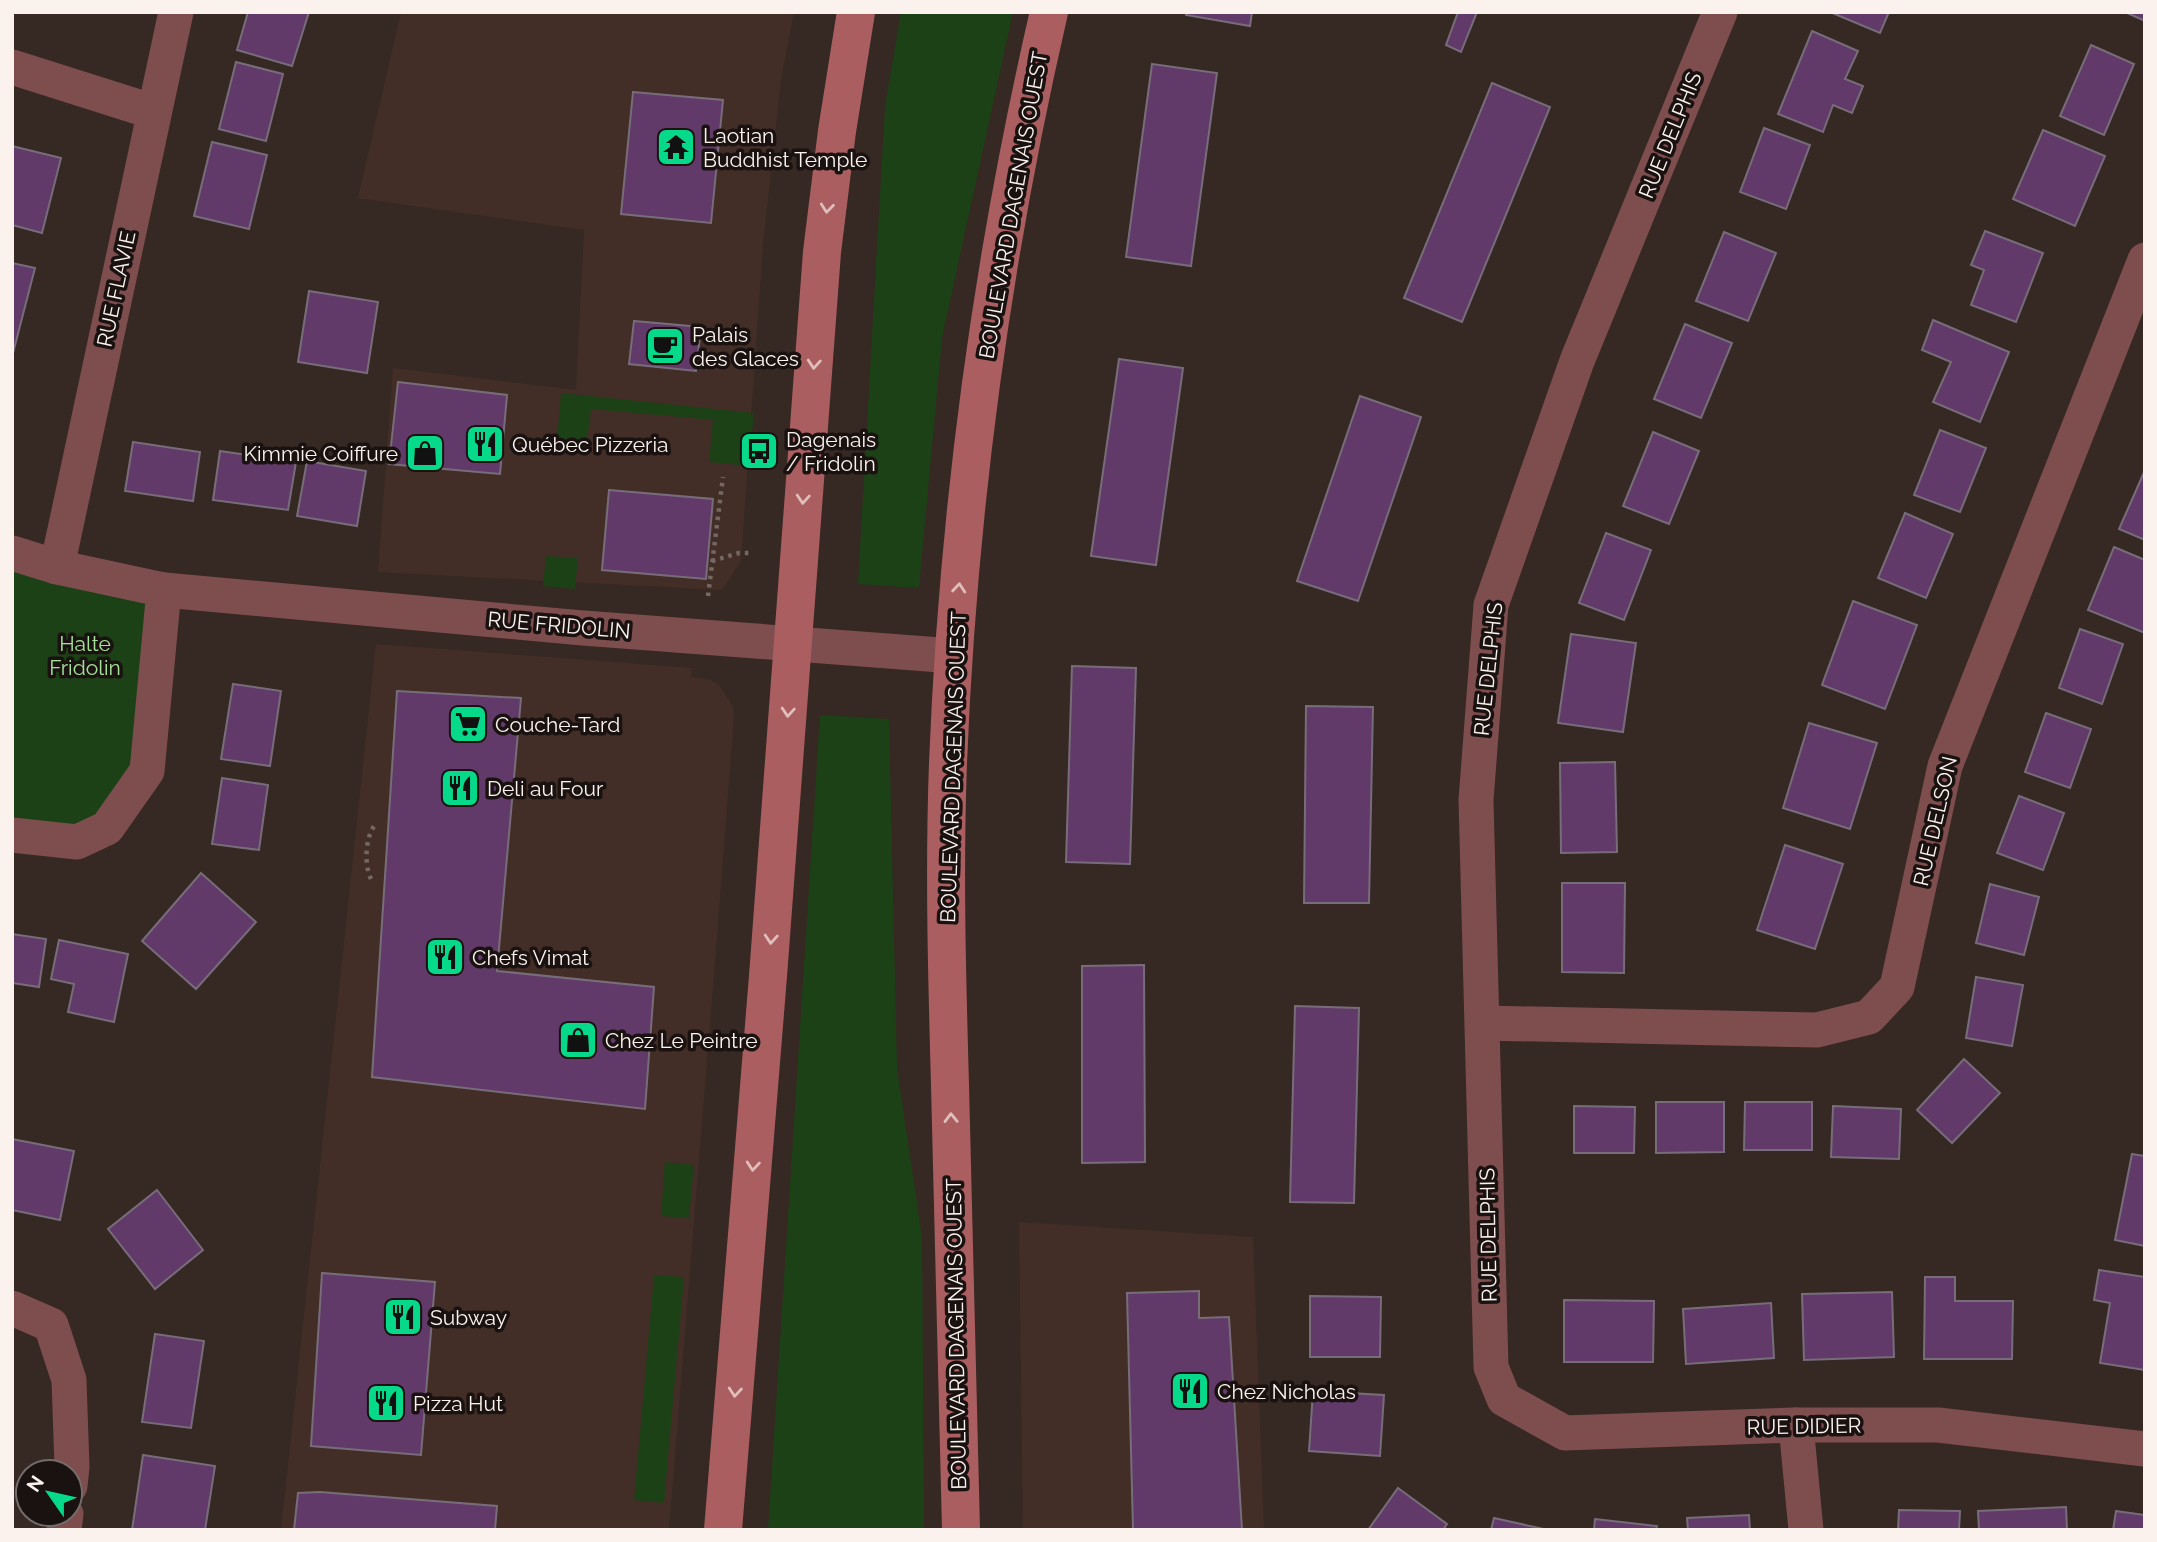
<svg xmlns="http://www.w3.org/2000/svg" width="2157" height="1542" font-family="Raleway,sans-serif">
<rect width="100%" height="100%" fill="#362823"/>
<g fill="#432e27">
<path d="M401,12H794L781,80L763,245L741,561L722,590L378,572L393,368L576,390L584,230L358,198Z"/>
<path d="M376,644L692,668L691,677L711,680L720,686L733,707L734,718L714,974L669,1530H281Z"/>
<path d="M1019,1222L1253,1237L1264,1530H1023Z"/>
</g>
<g fill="#1d4116">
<path d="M901,12H1013L942,338L919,588L858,584L885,106Z"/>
<path d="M561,393L754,413L749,466L709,462L713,420L591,409L587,442L557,440Z"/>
<path d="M12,553L164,590L147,771L107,828L12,835Z"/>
<path d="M546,556L578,558L575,589L543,586Z"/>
<path d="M820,715L889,719L897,1068L922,1237L924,1530H768Z"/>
<path d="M665,1162L694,1165L689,1218L661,1216Z"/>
<path d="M654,1275L684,1277L664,1503L634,1500Z"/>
</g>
<g fill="#613a69" stroke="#776d7a" stroke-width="2">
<path d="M248,12H309L292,66L237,50Z"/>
<path d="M1186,12H1252L1250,26L1186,15Z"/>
<path d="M1458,12H1477L1461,52L1446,45Z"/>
<path d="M1830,12H1889L1880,33Z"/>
<path d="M2125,12H2145V21Z"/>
<path d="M1812,31L1858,51L1845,79L1863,86L1852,113L1833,105L1823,132L1778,114Z"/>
<path d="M2091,45L2134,64L2104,135L2060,116Z"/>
<path d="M236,62L283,74L266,141L219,129Z"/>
<path d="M1152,64L1217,73L1191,266L1126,257Z"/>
<path d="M1492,83L1550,107L1462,322L1404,298Z"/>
<path d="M633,92L723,100L711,223L621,214Z"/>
<path d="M1764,128L1810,145L1786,209L1740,192Z"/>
<path d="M2043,130L2105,156L2075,226L2013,199Z"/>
<path d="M212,142L267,155L249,229L194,216Z"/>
<path d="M12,146L61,158L42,233L12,225Z"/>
<path d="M1985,231L2043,253L2016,322L1971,305L1984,270L1971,265Z"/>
<path d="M1724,232L1776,253L1748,321L1696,301Z"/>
<path d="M12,263L35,268L12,357Z"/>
<path d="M309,291L378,302L367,373L298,362Z"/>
<path d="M1933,320L2009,352L1980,422L1933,402L1951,362L1922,350Z"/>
<path d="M634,321L701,327L696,371L629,364Z"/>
<path d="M1685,324L1732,343L1701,418L1654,399Z"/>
<path d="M1119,359L1183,368L1156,565L1091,556Z"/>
<path d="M398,382L507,395L500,474L389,464Z"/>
<path d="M1360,396L1421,417L1358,601L1297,581Z"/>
<path d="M1940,430L1986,448L1960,512L1914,495Z"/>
<path d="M1653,432L1699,451L1669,524L1623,506Z"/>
<path d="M133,442L200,452L193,501L125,491Z"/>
<path d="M220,451L296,462L288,510L213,500Z"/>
<path d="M307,461L366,471L357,526L297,516Z"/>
<path d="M2145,470V540L2119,529Z"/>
<path d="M609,490L713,499L706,579L602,570Z"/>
<path d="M1905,513L1953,534L1926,598L1878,578Z"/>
<path d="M1606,533L1651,550L1624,620L1579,603Z"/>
<path d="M2114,547L2145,560V633L2088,610Z"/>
<path d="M1853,601L1917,625L1885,709L1822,685Z"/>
<path d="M2080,629L2123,644L2102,704L2059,688Z"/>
<path d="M1571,634L1636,643L1623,732L1558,723Z"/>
<path d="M1072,666L1136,668L1130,864L1066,862Z"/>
<path d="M233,684L281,691L270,766L221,759Z"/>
<path d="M397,691L521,698L497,971L654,987L645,1109L372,1077Z"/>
<path d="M1306,706L1373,707L1369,903H1304Z"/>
<path d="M2046,713L2091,729L2070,788L2025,772Z"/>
<path d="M1809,723L1877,743L1850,829L1783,808Z"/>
<path d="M1615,762L1617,852L1561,853L1560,763Z"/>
<path d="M222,778L268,785L259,850L212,844Z"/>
<path d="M2019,796L2064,813L2043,870L1997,853Z"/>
<path d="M1785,845L1843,864L1815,949L1757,930Z"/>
<path d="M201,873L256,922L196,989L142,941Z"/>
<path d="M1562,883H1625L1624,973L1562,972Z"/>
<path d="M1990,884L2039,897L2024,955L1976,943Z"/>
<path d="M12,934L46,939L39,987L12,983Z"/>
<path d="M59,940L128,954L114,1022L68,1012L74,984L51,979Z"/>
<path d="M1144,965L1145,1162L1082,1163V966Z"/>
<path d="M1976,977L2023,985L2012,1046L1966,1038Z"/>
<path d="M1295,1006L1359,1008L1354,1203L1290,1202Z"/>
<path d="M1964,1059L2000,1093L1952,1143L1917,1110Z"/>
<path d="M1656,1102H1724V1152L1656,1153Z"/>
<path d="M1745,1102H1812V1150H1744Z"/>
<path d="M1574,1106L1635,1107L1634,1153H1574Z"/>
<path d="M1833,1106L1901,1109L1899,1159L1831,1157Z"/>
<path d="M12,1139L74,1151L60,1220L12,1210Z"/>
<path d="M2132,1154L2145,1156V1246L2115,1240Z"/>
<path d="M157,1190L203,1250L155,1289L108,1229Z"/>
<path d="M2099,1270L2145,1277V1370L2100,1363L2110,1303L2094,1300Z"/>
<path d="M322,1273L435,1282L421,1455L311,1446Z"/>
<path d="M1925,1277H1955V1301H2013L2012,1359H1924Z"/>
<path d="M1199,1291V1318L1229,1317L1242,1530H1133L1127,1293Z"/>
<path d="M1892,1292L1894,1357L1804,1360L1802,1294Z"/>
<path d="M1310,1296L1381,1297L1380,1357H1310Z"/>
<path d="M1564,1300L1654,1301L1653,1362H1564Z"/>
<path d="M1771,1303L1774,1358L1686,1364L1683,1309Z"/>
<path d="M155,1334L204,1341L191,1428L142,1422Z"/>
<path d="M1313,1391L1384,1395L1380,1456L1309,1451Z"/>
<path d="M143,1455L215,1466L205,1530H132Z"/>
<path d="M1398,1488L1447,1524L1443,1530H1368Z"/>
<path d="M320,1492L497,1506L495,1530H294L298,1493Z"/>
<path d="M2066,1507L2067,1530H1979L1978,1511Z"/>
<path d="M1899,1510L1960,1511L1959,1530H1898Z"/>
<path d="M2116,1511L2145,1515V1530H2113Z"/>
<path d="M1749,1515L1750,1530H1688L1687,1518Z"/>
<path d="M1494,1518L1548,1530H1491Z"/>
<path d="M1595,1519L1657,1526L1656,1530H1594Z"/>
</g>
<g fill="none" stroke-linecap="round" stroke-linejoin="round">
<g stroke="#746863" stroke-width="4.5" stroke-dasharray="3.5 5" stroke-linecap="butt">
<path d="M712,561L739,553H752"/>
<path d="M708,596L723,477"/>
<path d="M371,879C364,865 365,837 375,825"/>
</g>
<g stroke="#7e4d4e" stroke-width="35">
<path d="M1720,12L1577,361L1491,605L1476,800L1491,1367L1504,1399L1565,1433L1796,1425H1938L2145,1449"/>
<path d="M12,67L154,112"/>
<path d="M12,553L57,567L164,590L583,628L954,656"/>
<path d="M57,567L176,12"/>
<path d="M12,835L77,842L107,828L147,771L164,590"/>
<path d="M1483,1023L1817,1030L1869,1017L1897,987L1945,766L2145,260"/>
<path d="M12,1308L51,1325L69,1380L72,1467L70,1486"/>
<path d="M1796,1425L1806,1530"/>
<path d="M64,1530L66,1514"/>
</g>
<g stroke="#ab5e60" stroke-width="38">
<path d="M723,1530L768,976L822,252L837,131L856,12"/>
<path d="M961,1530C958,1382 953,1233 950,1085C947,978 944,870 948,763C958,511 992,258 1049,12"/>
</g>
</g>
<defs><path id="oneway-chevron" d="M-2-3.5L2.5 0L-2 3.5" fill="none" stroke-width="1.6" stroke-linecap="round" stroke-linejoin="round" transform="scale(1.75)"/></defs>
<g stroke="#dfbebc">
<use href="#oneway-chevron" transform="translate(827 208) rotate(96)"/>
<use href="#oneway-chevron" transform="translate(814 364) rotate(94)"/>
<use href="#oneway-chevron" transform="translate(803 499) rotate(94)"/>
<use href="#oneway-chevron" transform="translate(959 588) rotate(-85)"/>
<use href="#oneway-chevron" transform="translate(788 712) rotate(94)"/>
<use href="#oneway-chevron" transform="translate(771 939) rotate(94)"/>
<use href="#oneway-chevron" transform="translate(951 1118) rotate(-91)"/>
<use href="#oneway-chevron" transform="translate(753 1166) rotate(95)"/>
<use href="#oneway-chevron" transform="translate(735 1392) rotate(95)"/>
</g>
<defs>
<g id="temple-square" transform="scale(2.0125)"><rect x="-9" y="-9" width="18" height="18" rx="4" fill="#07d98b" stroke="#191210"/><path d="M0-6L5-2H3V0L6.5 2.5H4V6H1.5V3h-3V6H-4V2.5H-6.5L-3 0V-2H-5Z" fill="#111"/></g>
<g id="cafe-square" transform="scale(2.0125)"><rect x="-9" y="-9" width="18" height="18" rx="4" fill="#07d98b" stroke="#191210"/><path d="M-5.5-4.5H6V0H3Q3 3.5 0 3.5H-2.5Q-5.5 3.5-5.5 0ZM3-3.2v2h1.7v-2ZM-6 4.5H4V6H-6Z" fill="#111"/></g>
<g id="restaurant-square" transform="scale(2.0125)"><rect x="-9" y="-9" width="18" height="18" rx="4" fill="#07d98b" stroke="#191210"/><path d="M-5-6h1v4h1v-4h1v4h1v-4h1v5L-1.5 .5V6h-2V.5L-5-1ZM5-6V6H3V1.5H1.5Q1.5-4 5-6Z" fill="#111"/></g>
<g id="bus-square" transform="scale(2.0125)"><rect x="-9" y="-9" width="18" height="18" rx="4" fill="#07d98b" stroke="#191210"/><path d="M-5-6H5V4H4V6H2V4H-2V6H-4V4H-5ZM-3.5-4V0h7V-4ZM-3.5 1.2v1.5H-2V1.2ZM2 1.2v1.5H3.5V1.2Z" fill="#111"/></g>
<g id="shop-square" transform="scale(2.0125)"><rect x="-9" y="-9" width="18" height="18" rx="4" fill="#07d98b" stroke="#191210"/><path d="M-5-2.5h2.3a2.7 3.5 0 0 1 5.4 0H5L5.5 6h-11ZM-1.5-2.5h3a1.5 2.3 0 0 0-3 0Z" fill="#111"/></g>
<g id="supermarket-square" transform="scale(2.0125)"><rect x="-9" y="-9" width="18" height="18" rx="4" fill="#07d98b" stroke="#191210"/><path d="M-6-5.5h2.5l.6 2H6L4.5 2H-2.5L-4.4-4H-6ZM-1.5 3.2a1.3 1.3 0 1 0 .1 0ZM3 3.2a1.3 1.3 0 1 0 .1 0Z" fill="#111"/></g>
</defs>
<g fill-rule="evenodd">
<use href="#temple-square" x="676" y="147"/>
<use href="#cafe-square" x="665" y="346"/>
<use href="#restaurant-square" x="485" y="444"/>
<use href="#bus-square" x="759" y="451"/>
<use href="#shop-square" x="425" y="453"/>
<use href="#supermarket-square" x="468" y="724"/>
<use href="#restaurant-square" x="460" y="788"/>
<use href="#restaurant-square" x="445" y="957"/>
<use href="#shop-square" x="578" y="1040"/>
<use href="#restaurant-square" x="403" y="1317"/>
<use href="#restaurant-square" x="1190" y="1391"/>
<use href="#restaurant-square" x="386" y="1403"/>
</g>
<g text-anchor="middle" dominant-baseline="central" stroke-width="7" stroke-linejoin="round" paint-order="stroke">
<g font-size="21" fill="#fbf2ee" stroke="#191210" text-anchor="start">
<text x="703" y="135">Laotian<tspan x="703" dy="24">Buddhist Temple</tspan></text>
<text x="692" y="334">Palais<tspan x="692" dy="24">des Glaces</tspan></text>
<text x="786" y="439">Dagenais<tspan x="786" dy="24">/ Fridolin</tspan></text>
<text x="512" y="444">Québec Pizzeria</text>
<text x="398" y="453" text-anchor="end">Kimmie Coiffure</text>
<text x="495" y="724">Couche-Tard</text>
<text x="487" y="788">Deli au Four</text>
<text x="472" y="957">Chefs Vimat</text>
<text x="605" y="1040">Chez Le Peintre</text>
<text x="430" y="1317">Subway</text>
<text x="1217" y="1391">Chez Nicholas</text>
<text x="413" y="1403">Pizza Hut</text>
</g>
<g font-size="21" fill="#fbf2ee" stroke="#191210">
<text transform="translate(1670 135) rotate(-68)">RUE DELPHIS</text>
<text transform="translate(1013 205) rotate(-80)">BOULEVARD DAGENAIS OUEST</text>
<text transform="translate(116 289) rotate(-78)">RUE FLAVIE</text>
<text transform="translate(559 625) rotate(5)">RUE FRIDOLIN</text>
<text transform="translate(1488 669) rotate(-84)">RUE DELPHIS</text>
<text transform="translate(953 767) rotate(-88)">BOULEVARD DAGENAIS OUEST</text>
<text transform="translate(1935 821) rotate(-77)">RUE DELSON</text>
<text transform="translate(1488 1235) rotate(-91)">RUE DELPHIS</text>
<text transform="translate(956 1334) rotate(-91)">BOULEVARD DAGENAIS OUEST</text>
<text transform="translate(1804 1426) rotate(-1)">RUE DIDIER</text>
</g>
<g font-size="21" fill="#a4e299" stroke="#191210">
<text x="85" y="643">Halte<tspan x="85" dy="24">Fridolin</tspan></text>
</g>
</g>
<rect width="2157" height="1542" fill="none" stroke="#fbf2ee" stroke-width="28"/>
<g transform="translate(49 1493) rotate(304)"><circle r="33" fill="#191210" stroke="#736c69" stroke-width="2"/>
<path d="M0-5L12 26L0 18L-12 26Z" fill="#07d98b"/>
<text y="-10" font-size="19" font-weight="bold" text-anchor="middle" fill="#fbf2ee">N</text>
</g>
</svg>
